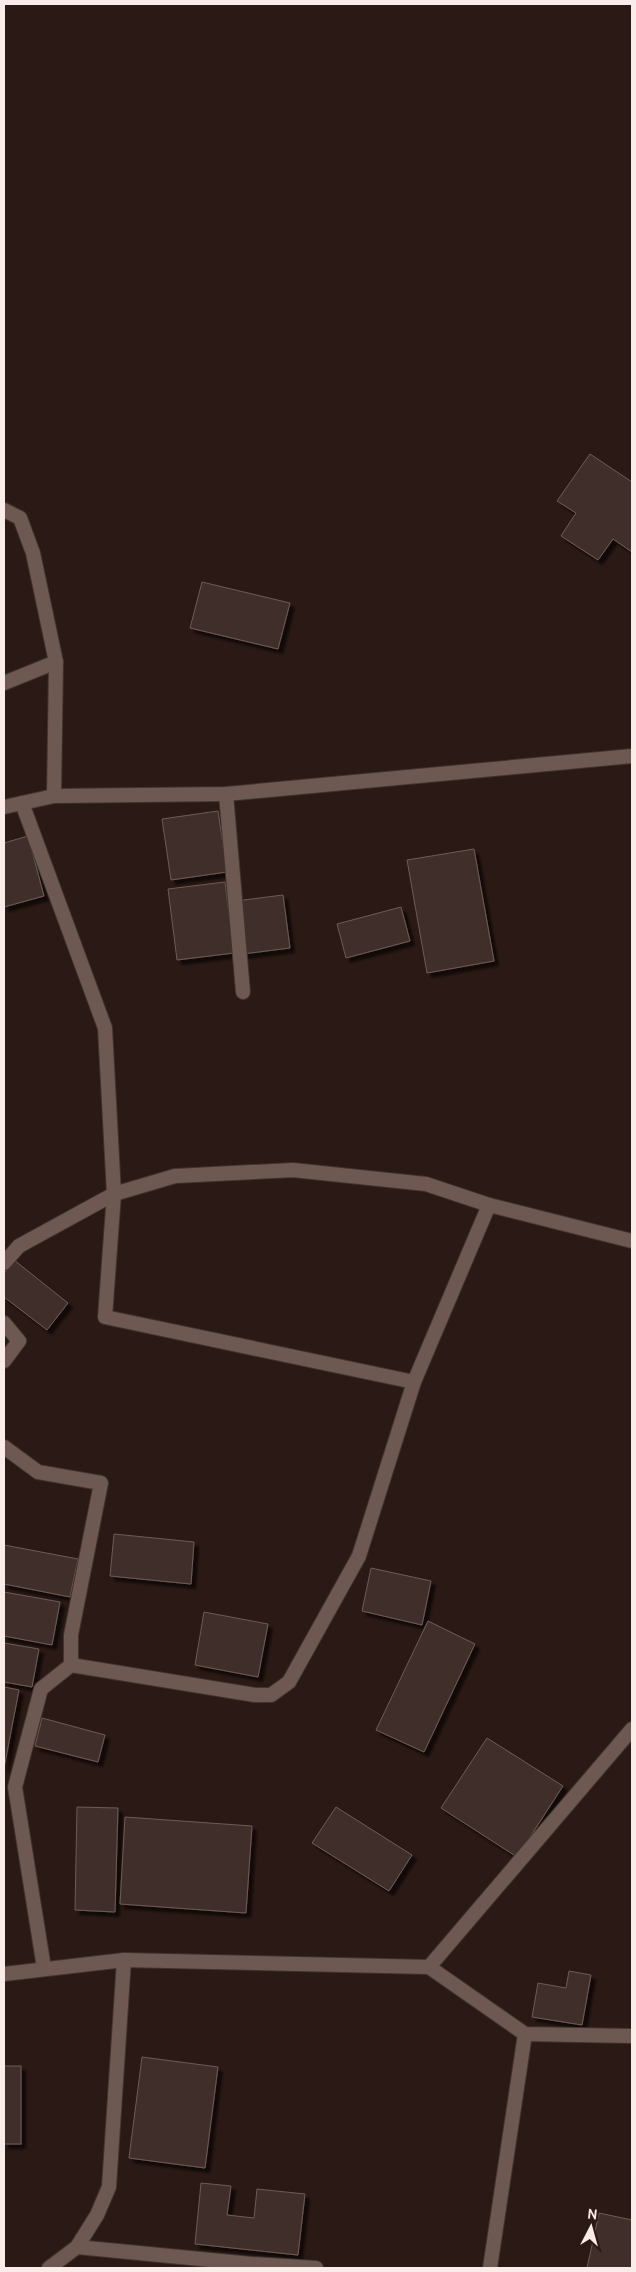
<svg xmlns="http://www.w3.org/2000/svg" width="636" height="2272" font-family="Cabin,sans-serif">
<defs>
<filter id="shadow"><feDropShadow dx="4.5" dy="4.5" stdDeviation="1" flood-color="#0009"/></filter>
</defs>
<rect width="100%" height="100%" fill="#2a1914"/>
<g fill="#412f29" stroke="#6f5b54" filter="url(#shadow)">
<path d="M590,454L632,482V552L613,539L598,560L561,536L576,513L557,501Z"/>
<path d="M202,582L290,603L278,649L190,628Z"/>
<path d="M218,811L227,872L171,880L162,819Z"/>
<path d="M28,836L44,896L4,907V843Z"/>
<path d="M474,849L494,961L427,973L407,860Z"/>
<path d="M225,882L234,953L177,960L168,889Z"/>
<path d="M283,895L290,948L243,954L236,901Z"/>
<path d="M401,907L410,941L346,958L337,924Z"/>
<path d="M14,1260L68,1303L47,1330L4,1297V1273Z"/>
<path d="M114,1534L194,1542L191,1584L110,1576Z"/>
<path d="M4,1545L78,1559L70,1597L4,1584Z"/>
<path d="M371,1568L431,1581L422,1625L362,1611Z"/>
<path d="M4,1592L60,1602L52,1645L4,1636Z"/>
<path d="M204,1612L268,1624L258,1677L195,1665Z"/>
<path d="M428,1621L475,1644L424,1752L376,1730Z"/>
<path d="M4,1643L39,1649L32,1687L4,1682Z"/>
<path d="M4,1687L19,1690L4,1768Z"/>
<path d="M42,1718L105,1735L98,1762L35,1746Z"/>
<path d="M487,1738L563,1786L517,1857L441,1808Z"/>
<path d="M77,1807L118,1808L115,1912L75,1910Z"/>
<path d="M336,1807L412,1855L389,1891L312,1843Z"/>
<path d="M125,1817L252,1826L246,1913L120,1904Z"/>
<path d="M569,1971L591,1975L582,2025L532,2017L538,1983L566,1988Z"/>
<path d="M142,2057L218,2067L205,2168L129,2158Z"/>
<rect x="4" y="2066" width="17" height="78"/>
<path d="M201,2183L231,2186L227,2215L254,2218L257,2189L305,2194L298,2255L195,2244Z"/>
<path d="M599,2213L632,2220V2268H587Z"/>
</g>
<g fill="none" stroke-linecap="round" stroke-linejoin="round">
<g stroke="#403330" stroke-width="16">
<g id="service">
<path d="M4,510L20,518L33,553L56,662L54,796"/>
<path d="M4,683L56,662"/>
</g>
</g>
<g stroke="#403330" stroke-width="16">
<g id="minor">
<path d="M226,794L243,992"/>
<path d="M22,803L105,1028L114,1194L105,1317L414,1382"/>
<path d="M4,807L54,796L226,794L632,756"/>
<path d="M4,1263L19,1246L114,1194L175,1176L293,1170L426,1184L489,1205L632,1241"/>
<path d="M4,1323L19,1341L4,1361"/>
<path d="M4,1447L38,1472L101,1483L71,1635V1665L41,1689L15,1787L44,1968"/>
<path d="M71,1665L255,1695H271L289,1682L359,1556L414,1382L489,1205"/>
<path d="M429,1967L632,1729"/>
<path d="M4,1974L124,1960L429,1967L525,2034L632,2036"/>
<path d="M77,2247L252,2264L316,2268"/>
<path d="M49,2268L77,2247L97,2215L109,2187L124,1960"/>
<path d="M490,2268L525,2034"/>
</g>
</g>
<use href="#service" stroke="#6d5952" stroke-width="14"/>
<use href="#minor" stroke="#6d5952" stroke-width="14"/>
</g>
<rect width="636" height="2272" fill="none" stroke="#faede9" stroke-width="10"/>
<g transform="translate(591 2227) rotate(6)" stroke="#2a1914" stroke-width="4" paint-order="stroke">
<path d="M0-4L9 19L0 12L-9 19Z" fill="#faede9"/>
<text y="-8" font-size="14" font-weight="bold" text-anchor="middle" fill="#faede9">N</text>
</g>
</svg>
